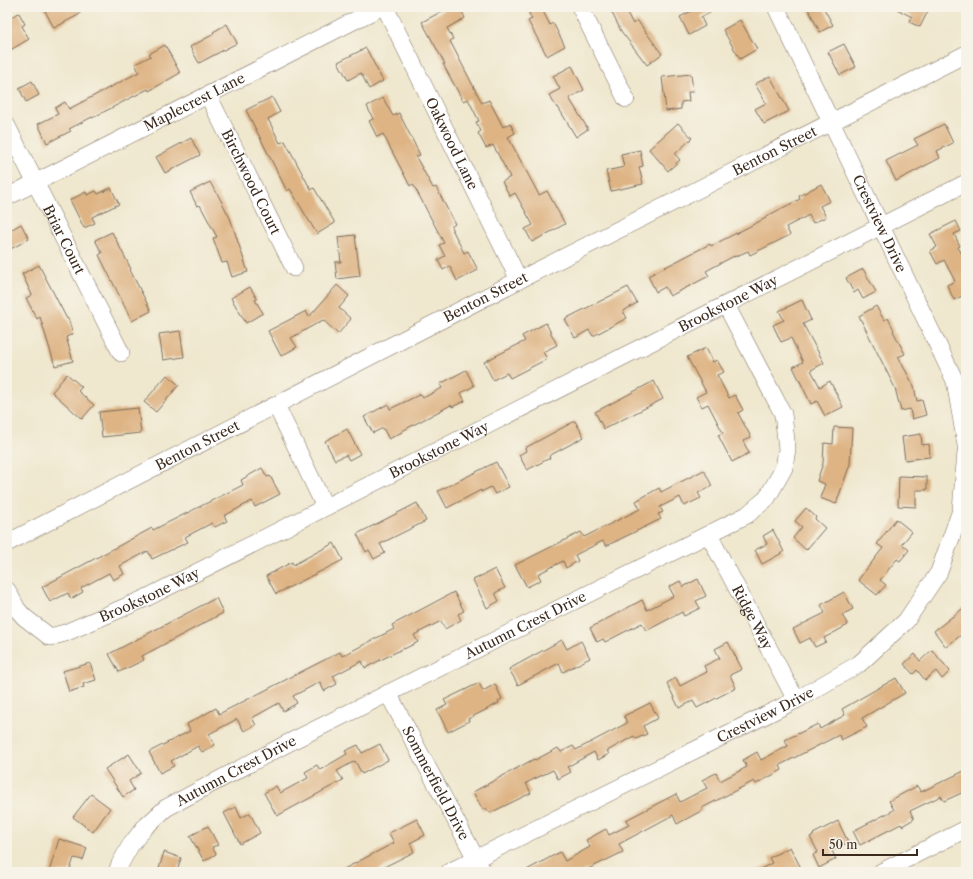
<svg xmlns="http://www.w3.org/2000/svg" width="973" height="879" font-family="'Libre Caslon Text',serif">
<rect width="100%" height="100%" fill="#f7f3e8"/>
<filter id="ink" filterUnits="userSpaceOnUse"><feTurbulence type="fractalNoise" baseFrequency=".025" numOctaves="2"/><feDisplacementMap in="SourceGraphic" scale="8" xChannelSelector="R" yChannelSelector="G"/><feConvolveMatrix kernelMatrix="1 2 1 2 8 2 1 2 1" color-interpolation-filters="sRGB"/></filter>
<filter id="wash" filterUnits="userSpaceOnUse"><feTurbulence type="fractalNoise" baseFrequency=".012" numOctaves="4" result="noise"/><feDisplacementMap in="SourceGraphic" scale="16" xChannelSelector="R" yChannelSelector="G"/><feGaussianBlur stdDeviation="0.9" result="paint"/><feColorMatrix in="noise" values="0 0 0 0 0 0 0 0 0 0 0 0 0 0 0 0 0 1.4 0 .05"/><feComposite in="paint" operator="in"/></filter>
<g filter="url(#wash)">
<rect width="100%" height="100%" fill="#efe7ce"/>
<g id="blocks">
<g fill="#deb484">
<path d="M43,7H77L80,14L54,28Z"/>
<path d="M450,7H460L465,18L447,28L453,39L450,41L482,103L489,100L503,127L510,123L515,133L508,137L539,195L547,191L565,224L532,242L525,229L533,225L515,193L510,196L502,182L510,177L493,145L486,148L478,133L481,131L476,122L479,121L468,99L463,101L443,64H445L422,22Z"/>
<path d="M526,7H541L550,25L553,23L565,46L547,56L528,21L532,19Z"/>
<path d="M609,7H624L633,24L637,20L662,54L647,65L621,31Z"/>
<path d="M699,7H720L701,17L705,26L689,35L680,17Z"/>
<path d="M807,7H823L833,25L820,32Z"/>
<path d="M893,7H930L920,27L909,22L912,17Z"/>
<path d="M19,13L25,24L22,26L29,39L7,52V19Z"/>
<path d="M740,20L757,49L740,59L723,30Z"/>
<path d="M227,24L237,43L199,63L190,47L214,34L213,32Z"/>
<path d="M844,44L856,67L840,75L828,52Z"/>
<path d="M165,45L180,73L149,91L148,89L92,118V117L69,129L71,131L47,143L38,124L58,114L55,108L65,102L69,109L139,72L135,64L151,56L149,54Z"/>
<path d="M366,48L383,81L369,89L361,73L348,80L338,62Z"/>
<path d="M572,66L584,90L569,98L588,129L576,137L558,107L557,108L549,95L560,89L553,76Z"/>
<path d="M691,74L693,92H688L689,101L681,102V109L666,111L662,77Z"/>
<path d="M770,76L789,111L764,124L755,109L766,103L755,84Z"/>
<path d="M32,81L39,95L26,102L19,88Z"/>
<path d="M272,97L280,112L268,119L280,143L285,141L311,190L314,188L335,223L317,234L290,189L287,191L246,110Z"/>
<path d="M383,98L393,116L399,113L420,155L416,157L433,188L436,187L455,224L451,227L464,253L468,251L478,270L457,281L450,266L443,270L438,260L445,256L439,245L444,243L413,184L410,186L383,134L377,137L369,121L373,119L367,106Z"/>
<path d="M678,123L692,138L675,154L680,160L668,171L649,149Z"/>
<path d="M944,124L953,143L937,151L940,158L896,181L886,161L918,145L914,139Z"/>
<path d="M191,138L200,155L165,173L156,157Z"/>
<path d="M640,150L643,166L639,167L643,184L611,191L606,171L624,167L621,154Z"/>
<path d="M210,182L216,193H217L230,218L248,272L232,277L227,262L222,263L213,238L217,237L200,205L197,206L190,192Z"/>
<path d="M821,184L830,201L820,206L826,217L813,223L809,215L786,227L790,235L750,255L748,251L734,257V256L706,271L709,276L670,296L665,287L656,292L648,276L710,244L711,246L766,218L765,217L800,199L799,196Z"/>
<path d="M111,188L119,204L92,217L95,223L84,228L70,200L86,192L87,195L96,191L98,194Z"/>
<path d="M956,221L961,231L954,234L960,246L958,247L966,262V294L954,300L947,285L955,281L944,260L937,264L930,251L937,247L930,234Z"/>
<path d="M21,224L29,239L7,251V232Z"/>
<path d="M112,232L131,269L130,270L151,311L132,321L99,255L102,253L95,240Z"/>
<path d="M355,235L360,276L337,279L335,262H341L338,237Z"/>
<path d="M39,265L67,319L68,318L73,334L66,337L73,361L55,366L40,317L37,319L26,298L32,295L22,274Z"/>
<path d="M863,269L876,292L863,299L858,290L854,293L846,278Z"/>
<path d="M337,285L349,296L339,308L351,319L338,334L323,320L291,338L297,347L281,356L268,331L306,311L309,317Z"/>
<path d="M250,287L257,299L255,300L263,313L246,323L231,298Z"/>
<path d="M628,287L637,303L623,311L627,318L593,336L589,330L575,338L565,319Z"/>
<path d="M802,300L811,320L803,324L824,363L811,370L820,387L830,381L843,407L825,416L817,401L811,404L793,367L803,362L791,338L781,342L773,325L784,320L779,311Z"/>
<path d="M876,306L884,320L888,318L894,330L893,331L905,354L898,357L914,386L917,401L922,400L926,415L912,419L910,409L901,411L895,388L859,316Z"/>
<path d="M546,323L557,345L543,352L547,359L510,378L507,373L493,380L484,362L525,341L522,336Z"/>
<path d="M180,331L184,357L163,360L159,334Z"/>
<path d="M706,348L713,362L717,360L724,372L717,375L729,398L735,395L743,410L738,413L751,437L743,441L749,453L732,462L718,435L723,433L708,404L702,407L696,397L706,392L687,357Z"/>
<path d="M466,370L474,386L461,393L465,401L452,407L451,405L402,431V432L389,439L383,428L373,433L364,417L388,404L390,409L421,394L423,398L442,388L440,384Z"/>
<path d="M67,374L82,387L78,391L94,405L82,419L52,392Z"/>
<path d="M167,375L179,385L156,412L144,402Z"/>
<path d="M654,381L663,399L604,429L595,412Z"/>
<path d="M138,408L141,433L102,437L99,412Z"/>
<path d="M575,421L584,437L549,456L550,458L527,470L519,455L526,451L525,448Z"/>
<path d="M834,427L852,428L850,464L836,504L820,498L825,484L817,481L823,463L824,443L833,444Z"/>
<path d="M347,429L360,454L349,460L346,455L335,460L325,441Z"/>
<path d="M921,434L922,445L929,444L930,457L905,460L902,437Z"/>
<path d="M496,462L509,487L495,494L491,487L481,492V490L447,508L438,491Z"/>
<path d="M262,468L267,477L270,476L280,494L255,507L252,501L224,516L227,521L215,527L212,523L185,537L188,542L152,559L148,551L120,566L124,574L113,580L109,573L81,588L83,592L71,599L68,593L50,602L42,587L152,528L153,530L243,485L241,480Z"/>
<path d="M704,470L712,486L698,493L701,498L684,506L680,497L660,507L663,512L658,514L661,519L606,546L603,541L575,555L578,561L566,568L563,561L538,574L541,580L527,587L515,565L581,532L584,537L640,509L636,501L659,488L661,492Z"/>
<path d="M899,476L927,477V490H916V507L898,506Z"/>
<path d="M417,503L426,521L380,544L385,553L374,559L369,550L366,552L357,534Z"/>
<path d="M806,508L816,517L815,519L825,528L806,550L793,538L802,527L795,521Z"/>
<path d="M896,519L912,532L902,544L909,550L900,561L897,559L880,580L886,585L877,595L858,580L883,548L877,544Z"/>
<path d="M773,530L784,552L762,564L755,550L767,544L763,536Z"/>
<path d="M334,543L343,560L276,594L266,576L292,562L293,565Z"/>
<path d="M495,569L505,588L495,593L499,601L487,608L473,580Z"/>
<path d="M698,579L706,596L696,601L700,608L684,616L682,612L646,631L642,623L605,642L603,639L597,642L590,628L642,600L647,610L674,596L669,587L680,581L683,587Z"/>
<path d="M454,592L464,611L458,614L461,620L445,629L441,621L414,635L418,642L404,649V648L365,668L362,661L333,676L337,684L324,691L320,682L293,696L297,703L283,711L279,703L252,718L256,725L244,731L237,719L209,734L215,745L202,752L198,746L171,761L174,766L160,773L149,752L190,731L187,724L216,708L219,714L340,652L342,656L394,629L392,625Z"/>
<path d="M844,592L853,609L842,615L848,625L824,638L826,642L815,647L810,638L800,643L793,629L825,613L821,605Z"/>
<path d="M216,598L223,613L142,656L144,660L119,672L109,654Z"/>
<path d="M966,606V631L946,647L934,631Z"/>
<path d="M562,640L567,649L581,641L590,658L563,672L559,663L518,685L509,669Z"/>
<path d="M728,642L742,669L730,675L736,688L697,708L693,701L679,708L667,683L676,678L680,686L707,672L704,666L720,658L715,649Z"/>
<path d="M932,650L950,671L942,679L936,671L925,680L917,670L913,674L904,664L915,654L920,661Z"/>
<path d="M90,663L96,680L83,684L84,687L69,692L63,671Z"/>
<path d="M896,678L905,693L862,718L867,727L841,740L839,735L780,765L782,770L756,784L754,781L702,808L703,810L677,824L673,815L619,844L623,852L582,872H523L560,852L565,861L590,847L586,840L606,829L609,835L629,825L626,820L676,794L680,802L707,788L702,780L716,773L720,781L747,767L743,760L757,752L761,760L788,746L785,740L818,724L820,729L845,715L842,709Z"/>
<path d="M479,683L483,691L495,684L502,699L498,701L499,703L468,719L469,721L448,732L437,710L447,705L444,700Z"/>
<path d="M650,703L658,718L643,726L647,734L636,739L634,736L607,751L609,754L598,760L594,752L567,767L571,772L558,779L553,770L526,783L531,793L490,813L486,808L483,810L473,792L534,759L535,760L558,748L561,752L573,746L576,750L627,723L624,716Z"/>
<path d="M380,744L388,760L362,774L355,761L337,771L343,780L277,816L264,793L276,786L280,793L308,778L305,772L317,765L320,770L347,754L345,751L358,745L362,753Z"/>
<path d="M129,754L141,773L129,781L134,790L123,797L105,769Z"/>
<path d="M966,770V791L944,801L941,796L910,811L914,819L902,826L901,824L860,845L853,831L894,810L889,801L917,786L921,792Z"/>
<path d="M91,794L110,808L93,832L73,817Z"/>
<path d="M236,807L241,818L250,813L260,833L240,844L224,813Z"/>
<path d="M417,819L425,835L410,843L414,852L374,872H338L394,843L389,833Z"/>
<path d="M838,821L848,842L832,851L836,859L819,868L813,855L818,852L810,837L814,835L813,834Z"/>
<path d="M208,826L218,845L212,847L216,854L204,861L190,836Z"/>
<path d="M59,839L87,848L83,860L74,858L69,872H49Z"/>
<path d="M790,847L801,868L794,872H755L772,863L769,858Z"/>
<path d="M164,852L181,858L177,872H158Z"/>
</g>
</g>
</g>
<g filter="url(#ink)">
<use href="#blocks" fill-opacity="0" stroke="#7a6c5c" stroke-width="1"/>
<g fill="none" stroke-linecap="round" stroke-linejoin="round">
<g stroke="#7a6c5c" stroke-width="18">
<g id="minor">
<path id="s1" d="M385,7L519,280"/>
<path d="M580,7L626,99"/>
<path id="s2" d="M776,7L955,381L966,445"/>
<path id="s3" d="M208,95L294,268"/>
<path id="s4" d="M7,126L121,353"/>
<path id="s5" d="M7,197L381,7"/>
<path d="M276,405L325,507"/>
<path id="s6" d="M709,535L796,700"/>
<path id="s7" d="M7,543L519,280L966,54"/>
<path id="s8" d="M7,590L17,609L24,617L50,637L65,633L146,598L966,183"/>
<path id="s9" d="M388,693L483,872"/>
<path id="s10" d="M117,872L120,864L130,846L144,828L166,808L290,742L747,515L767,498L784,468L787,449L783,414L726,305"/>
<path id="s11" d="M449,872L796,700L859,664L906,621L939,572L961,510L966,452"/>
<path d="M881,872L966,829"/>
</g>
</g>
<use href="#minor" stroke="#fff" stroke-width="17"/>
</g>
</g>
<g text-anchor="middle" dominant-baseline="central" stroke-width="3" stroke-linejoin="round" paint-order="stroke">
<g font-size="14" fill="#3b2a1e" stroke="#f7f3e8">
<text stroke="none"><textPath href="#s5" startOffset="210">Maplecrest Lane</textPath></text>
<text stroke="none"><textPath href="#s1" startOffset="152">Oakwood Lane</textPath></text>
<text stroke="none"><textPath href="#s7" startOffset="862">Benton Street</textPath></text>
<text stroke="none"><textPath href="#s3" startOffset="97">Birchwood Court</textPath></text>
<text stroke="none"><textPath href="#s2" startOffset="240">Crestview Drive</textPath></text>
<text stroke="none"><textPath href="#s4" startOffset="127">Briar Court</textPath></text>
<text stroke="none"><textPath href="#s7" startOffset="538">Benton Street</textPath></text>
<text stroke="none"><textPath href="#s8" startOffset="821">Brookstone Way</textPath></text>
<text stroke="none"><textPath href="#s7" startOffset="214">Benton Street</textPath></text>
<text stroke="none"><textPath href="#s8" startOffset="497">Brookstone Way</textPath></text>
<text stroke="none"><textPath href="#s8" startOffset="173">Brookstone Way</textPath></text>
<text stroke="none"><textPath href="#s6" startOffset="93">Ridge Way</textPath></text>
<text stroke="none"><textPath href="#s10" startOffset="485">Autumn Crest Drive</textPath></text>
<text stroke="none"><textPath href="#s11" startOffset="353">Crestview Drive</textPath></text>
<text stroke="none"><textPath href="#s10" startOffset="161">Autumn Crest Drive</textPath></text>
<text stroke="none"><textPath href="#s9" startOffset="102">Sommerfield Drive</textPath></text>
</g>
</g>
<rect width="973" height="879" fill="none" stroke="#f7f3e8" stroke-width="24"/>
<path d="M823 849v6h94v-6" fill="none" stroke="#3b2a1e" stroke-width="2"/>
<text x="829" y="849" font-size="12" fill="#3b2a1e" stroke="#f7f3e8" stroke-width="3" paint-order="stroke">50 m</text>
</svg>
